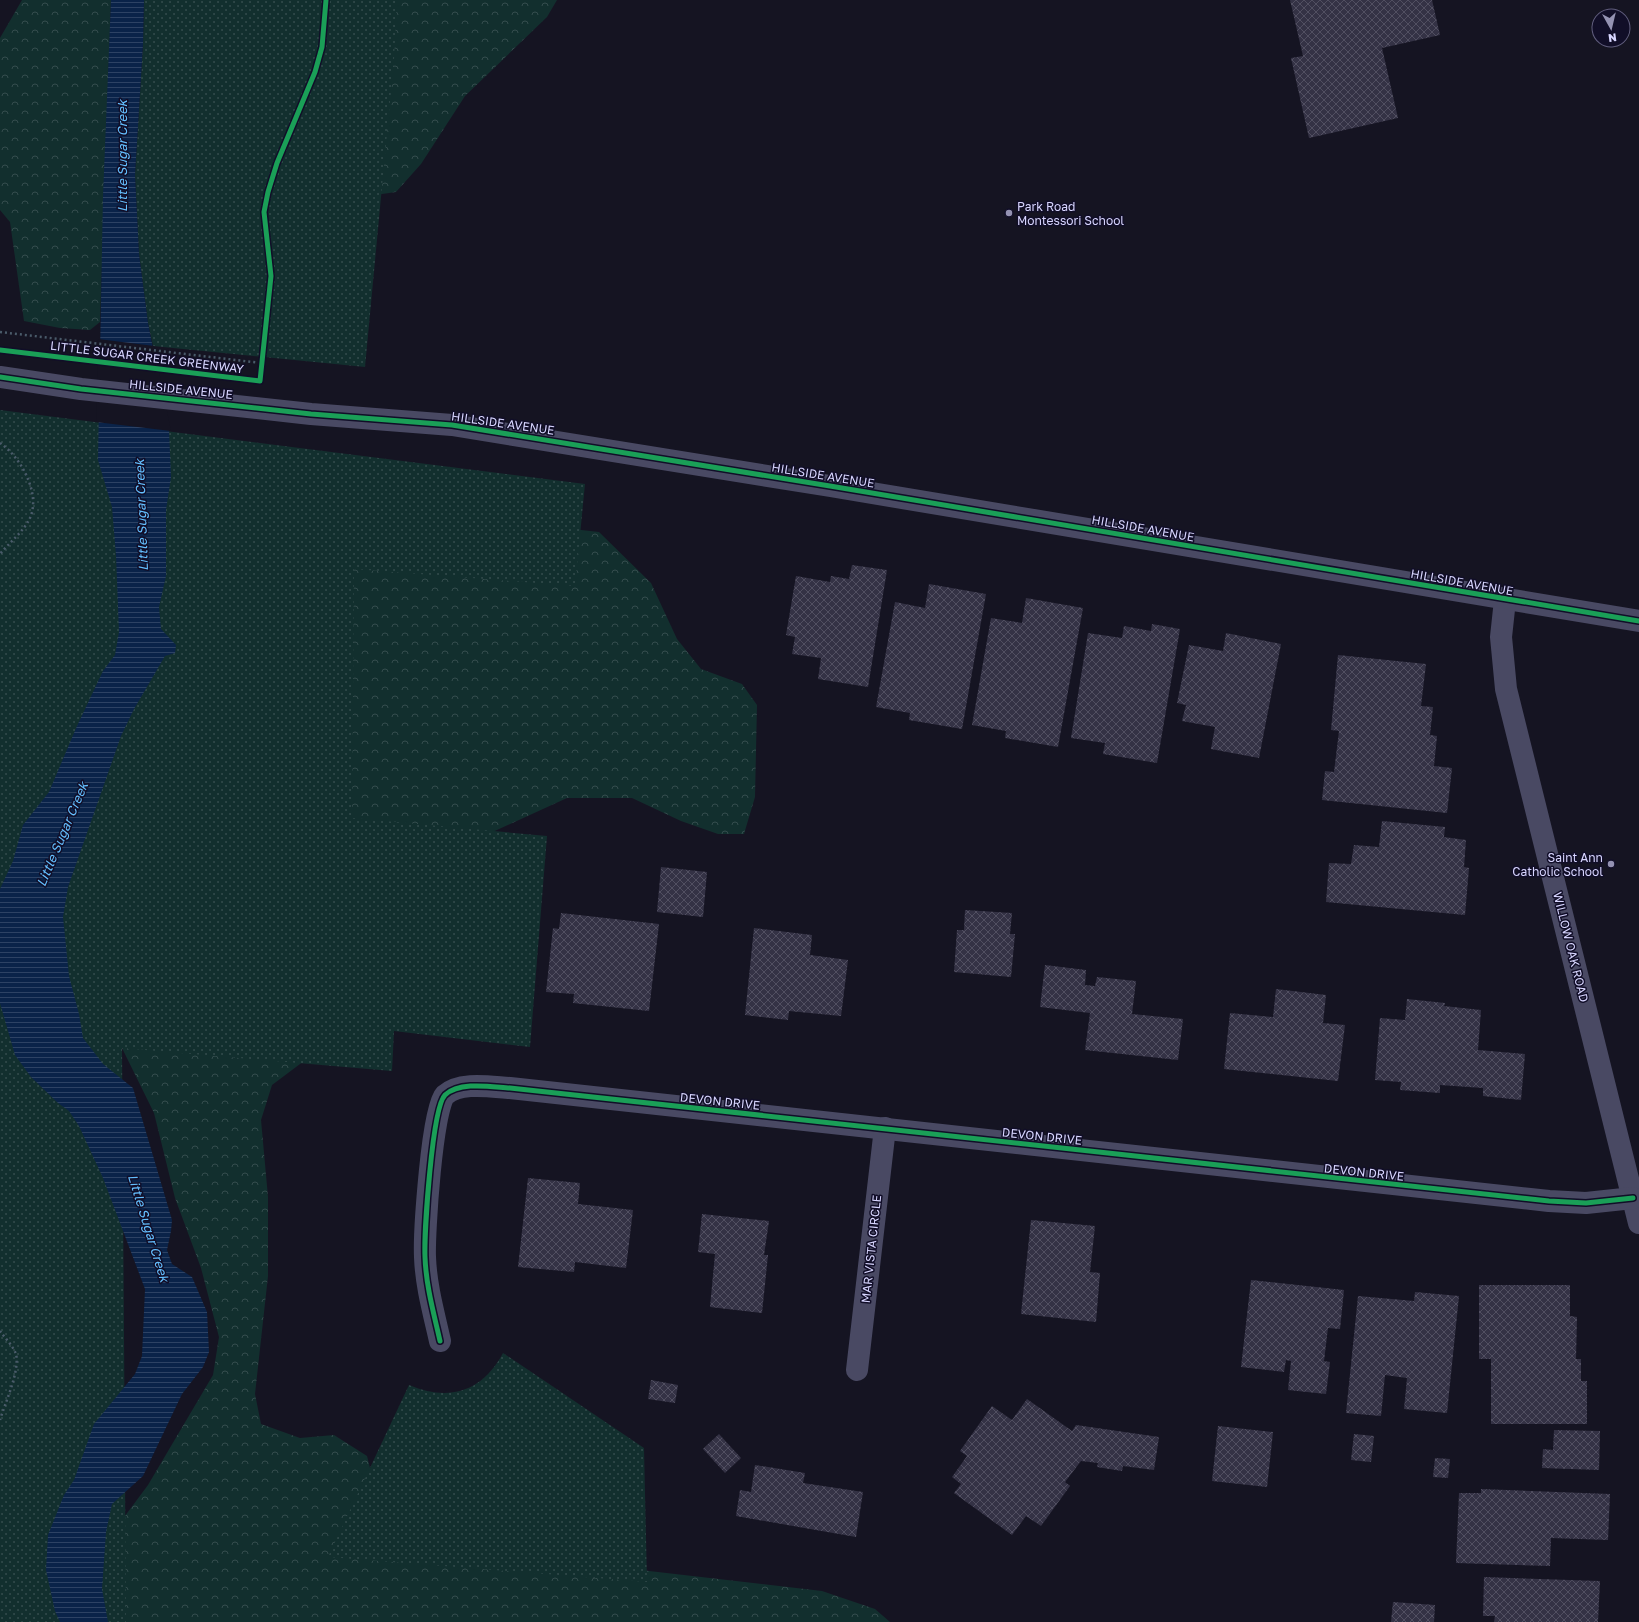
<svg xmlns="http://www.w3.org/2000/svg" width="1639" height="1622" font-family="'Golos Text',sans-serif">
<defs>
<pattern id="forest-crowns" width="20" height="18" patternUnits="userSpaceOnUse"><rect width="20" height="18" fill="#122f2e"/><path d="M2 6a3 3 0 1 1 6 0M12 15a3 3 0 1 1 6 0" fill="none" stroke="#344c4d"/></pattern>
<pattern id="park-dots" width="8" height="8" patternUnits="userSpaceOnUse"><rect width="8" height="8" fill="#122f2e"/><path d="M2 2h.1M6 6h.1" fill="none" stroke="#344c4d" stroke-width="1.8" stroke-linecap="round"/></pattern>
<pattern id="water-rules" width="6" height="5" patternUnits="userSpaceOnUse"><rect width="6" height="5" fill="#0a2349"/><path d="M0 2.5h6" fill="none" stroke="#2d4264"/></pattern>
<pattern id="building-cross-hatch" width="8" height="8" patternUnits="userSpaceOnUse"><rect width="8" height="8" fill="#343245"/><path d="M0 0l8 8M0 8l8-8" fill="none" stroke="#514f61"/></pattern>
</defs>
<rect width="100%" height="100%" fill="#151422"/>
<g fill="url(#forest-crowns)">
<path d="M22,0H111L100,322L90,330L60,328L24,321L10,222L0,210V38Z"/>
<path d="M359,0H557L547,17L465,96L421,164L396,192L361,197Z"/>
<path d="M528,524L599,532L651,583L677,639L701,669L742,684L757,705L755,797L744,834H718L681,821L632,798H567L475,840L320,1049L272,1085L261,1120L268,1197V1276L255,1394L261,1424L300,1438L334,1435L367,1456L378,1500L405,1543L822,1591L875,1609L890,1622H124L116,1528L148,1485L213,1375L219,1337L201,1268L175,1198L154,1113L122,1048L190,586Z"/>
</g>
<g fill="url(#park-dots)">
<path d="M144,0H397L394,59L365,367L153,346L148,323L139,254L135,175L143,44Z"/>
<path d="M0,410L585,484L575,586L354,569L352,818L547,836L530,1047L394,1031L392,1071L122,1048L126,1622H0Z"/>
<path d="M503,1353L644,1448L647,1582L328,1557L409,1385C449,1402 482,1392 503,1353Z"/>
</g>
<path fill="url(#water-rules)" d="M111,0H144L143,44L135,175L139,254L148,323L169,430L171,477L166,510V576L159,607L161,629L176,645L175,653L165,656L134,709L121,736L68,887L63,917L69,976L79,1014L83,1038L103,1064L133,1088L172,1220L171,1231L167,1250L172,1264L192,1277L207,1312L209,1352L203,1367L182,1394L143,1476L112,1504L106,1532L102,1589L108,1622H60L55,1611L46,1570L48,1535L64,1495L74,1480L94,1424L135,1374L142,1356L145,1289L103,1178L79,1126L69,1111L58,1103L31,1077L15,1055L0,1003V889L13,861L23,825L49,792L77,726L103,671L115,655L119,632L116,555L112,507L98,460L103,196Z"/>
<path fill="#151422" d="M98,339L154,346L171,431L96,422Z"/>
<g fill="url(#building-cross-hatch)">
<path d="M1290,0H1432L1440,35L1382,48L1398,118L1309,138L1291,58L1303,56Z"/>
<path d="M852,565L887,570L868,687L818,679L821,658L792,654L795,637L786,635L796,576L830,582L831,576L849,579Z"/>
<path d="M929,584L986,594L962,729L909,720L910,713L876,707L895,602L925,608Z"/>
<path d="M1026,598L1083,608L1058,747L1005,738L1006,731L972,725L991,618L1022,623Z"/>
<path d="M1152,624L1180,629L1157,763L1103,754L1105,743L1071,738L1088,633L1122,638L1124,626L1151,631Z"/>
<path d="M1226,633L1281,644L1259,758L1211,749L1215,727L1182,721L1186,705L1177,703L1189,645L1223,651Z"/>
<path d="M1338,655L1426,664L1421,706L1433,707L1430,735L1437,736L1434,766L1452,768L1447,813L1322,800L1325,771L1334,772L1339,731L1331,730Z"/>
<path d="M1382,821L1445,827L1444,837L1466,840L1464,867L1469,868L1465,915L1326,902L1329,863L1351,864L1354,845L1379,847Z"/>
<path d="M661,867L707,872L703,917L657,912Z"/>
<path d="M965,910L1012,913L1010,934H1015L1011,977L954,972L957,930H964Z"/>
<path d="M561,913L659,924L649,1011L573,1003L574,994L546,992L553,928L559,929Z"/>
<path d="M754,928L812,935L810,955L848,960L841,1016L789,1011L788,1020L745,1015Z"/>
<path d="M1045,965L1086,970L1085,985L1095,986L1097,977L1136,981L1132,1014L1183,1019L1178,1060L1085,1050L1090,1013L1040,1007Z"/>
<path d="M1276,989L1326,995L1323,1023L1345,1025L1338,1081L1224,1069L1230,1013L1273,1017Z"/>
<path d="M1407,999L1445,1003L1444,1006L1481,1010L1478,1050L1525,1054L1521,1100L1483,1096V1088L1440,1085V1093L1400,1090L1401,1082L1375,1080L1380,1018L1405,1020Z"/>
<path d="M528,1178L580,1183L578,1204L633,1210L626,1268L575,1262L574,1272L518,1267Z"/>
<path d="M702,1214L769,1221L764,1255H768L762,1313L710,1307L715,1254L698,1252Z"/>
<path d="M1031,1220L1095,1226L1090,1272L1100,1273L1096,1322L1021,1314Z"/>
<path d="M1251,1280L1344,1290L1340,1329L1328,1328L1324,1361L1330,1362L1326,1394L1288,1390L1291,1361L1286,1360L1284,1372L1241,1367Z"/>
<path d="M1479,1285H1570V1316L1577,1317L1576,1359H1581V1381H1587V1424H1491V1359H1479Z"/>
<path d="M1415,1292L1459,1296L1447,1413L1404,1409L1407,1378L1385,1375L1381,1416L1346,1413L1358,1296L1414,1301Z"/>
<path d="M651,1380L678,1385L675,1403L648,1399Z"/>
<path d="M1027,1399L1072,1431L1076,1425L1159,1437L1154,1470L1123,1466L1122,1471L1097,1467L1098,1463L1081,1461L1065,1482L1070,1486L1041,1526L1026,1516L1012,1535L954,1493L961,1484L952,1477L967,1456L960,1451L992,1406L1012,1420Z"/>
<path d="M1218,1426L1273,1432L1267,1487L1212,1481Z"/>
<path d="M1554,1430L1600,1431L1599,1470L1542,1468L1543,1449L1553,1450Z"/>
<path d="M719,1434L741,1458L725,1473L703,1449Z"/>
<path d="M1354,1434L1374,1436L1371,1462L1351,1460Z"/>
<path d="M1435,1458L1450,1459L1448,1478L1433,1477Z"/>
<path d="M755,1465L805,1473L803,1483L863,1492L856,1537L736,1516L740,1490L751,1492Z"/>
<path d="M1481,1489L1610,1494L1608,1540L1551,1538L1550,1566L1456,1563L1459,1493H1481Z"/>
<path d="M1484,1577L1600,1581L1598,1622H1494L1495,1616H1483Z"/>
<path d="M1393,1602L1435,1605L1434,1622H1391Z"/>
</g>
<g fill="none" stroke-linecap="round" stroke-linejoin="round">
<g stroke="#4a5b6a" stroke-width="2.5" stroke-dasharray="2 3" stroke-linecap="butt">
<path d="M0,332L261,363"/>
<path d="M0,443C21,457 41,494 30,518C24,531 9,543 0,554"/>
<path d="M0,1331C5,1338 13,1346 16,1354C20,1371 5,1403 0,1420"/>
</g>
<g stroke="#494963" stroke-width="22">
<path d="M0,377L81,389L311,414L452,425L830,486L1639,621"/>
<path d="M1505,600L1501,637L1506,689L1639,1223"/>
<path d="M440,1341C434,1314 426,1286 425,1257C424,1234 432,1108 445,1095C460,1081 492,1087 510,1088C857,1126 1203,1165 1549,1201L1586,1203L1633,1198"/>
<path d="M857,1370L885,1128"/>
</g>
<g stroke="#110e28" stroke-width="8">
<g id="cycleway">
<path d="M0,350L260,381L271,276L264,212L268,192L277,163L315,72L322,47L326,0"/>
<path d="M0,377L81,389L311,414L452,425L830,486L1639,621"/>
<path d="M440,1341C434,1314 426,1286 425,1257C424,1234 432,1108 445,1095C460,1081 492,1087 510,1088C857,1126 1203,1165 1549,1201L1586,1203L1633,1198"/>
</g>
</g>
<use href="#cycleway" stroke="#1a9f57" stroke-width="5"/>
</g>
<g fill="#9492b2" stroke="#110e28" stroke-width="1.5">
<circle cx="1009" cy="213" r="4"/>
<circle cx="1611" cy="864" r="4"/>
</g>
<g text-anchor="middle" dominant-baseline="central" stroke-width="3" stroke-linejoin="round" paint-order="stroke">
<g font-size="12" fill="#d8d6ff" stroke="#110e28" text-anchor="start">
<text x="1017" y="206">Park Road<tspan x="1017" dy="14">Montessori School</tspan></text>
<text x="1603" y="857" text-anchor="end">Saint Ann<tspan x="1603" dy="14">Catholic School</tspan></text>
</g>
<g font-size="12" fill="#d8d6ff" stroke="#110e28">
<text transform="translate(147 357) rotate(7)">LITTLE SUGAR CREEK GREENWAY</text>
<text transform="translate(181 389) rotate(6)">HILLSIDE AVENUE</text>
<text transform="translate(503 423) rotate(8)">HILLSIDE AVENUE</text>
<text transform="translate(823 475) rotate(9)">HILLSIDE AVENUE</text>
<text transform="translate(1143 528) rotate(10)">HILLSIDE AVENUE</text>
<text transform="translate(1462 582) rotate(10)">HILLSIDE AVENUE</text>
<text transform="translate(1571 947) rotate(76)">WILLOW OAK ROAD</text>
<text transform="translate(720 1101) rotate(6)">DEVON DRIVE</text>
<text transform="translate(1042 1136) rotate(6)">DEVON DRIVE</text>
<text transform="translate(1364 1172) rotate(6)">DEVON DRIVE</text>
<text transform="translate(871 1249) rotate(-84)">MAR VISTA CIRCLE</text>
</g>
<g font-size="13" font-style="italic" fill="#64bfff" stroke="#110e28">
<text transform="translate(122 156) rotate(-90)">Little Sugar Creek</text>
<text transform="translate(141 515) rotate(-92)">Little Sugar Creek</text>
<text transform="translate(62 834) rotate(-67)">Little Sugar Creek</text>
<text transform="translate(149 1228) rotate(73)">Little Sugar Creek</text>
</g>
</g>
<g transform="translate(1611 28) rotate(172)"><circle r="19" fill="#110e28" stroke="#615e7e"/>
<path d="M0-3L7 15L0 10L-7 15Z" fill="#9492b2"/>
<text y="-6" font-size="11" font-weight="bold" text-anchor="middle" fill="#d8d6ff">N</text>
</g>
</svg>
